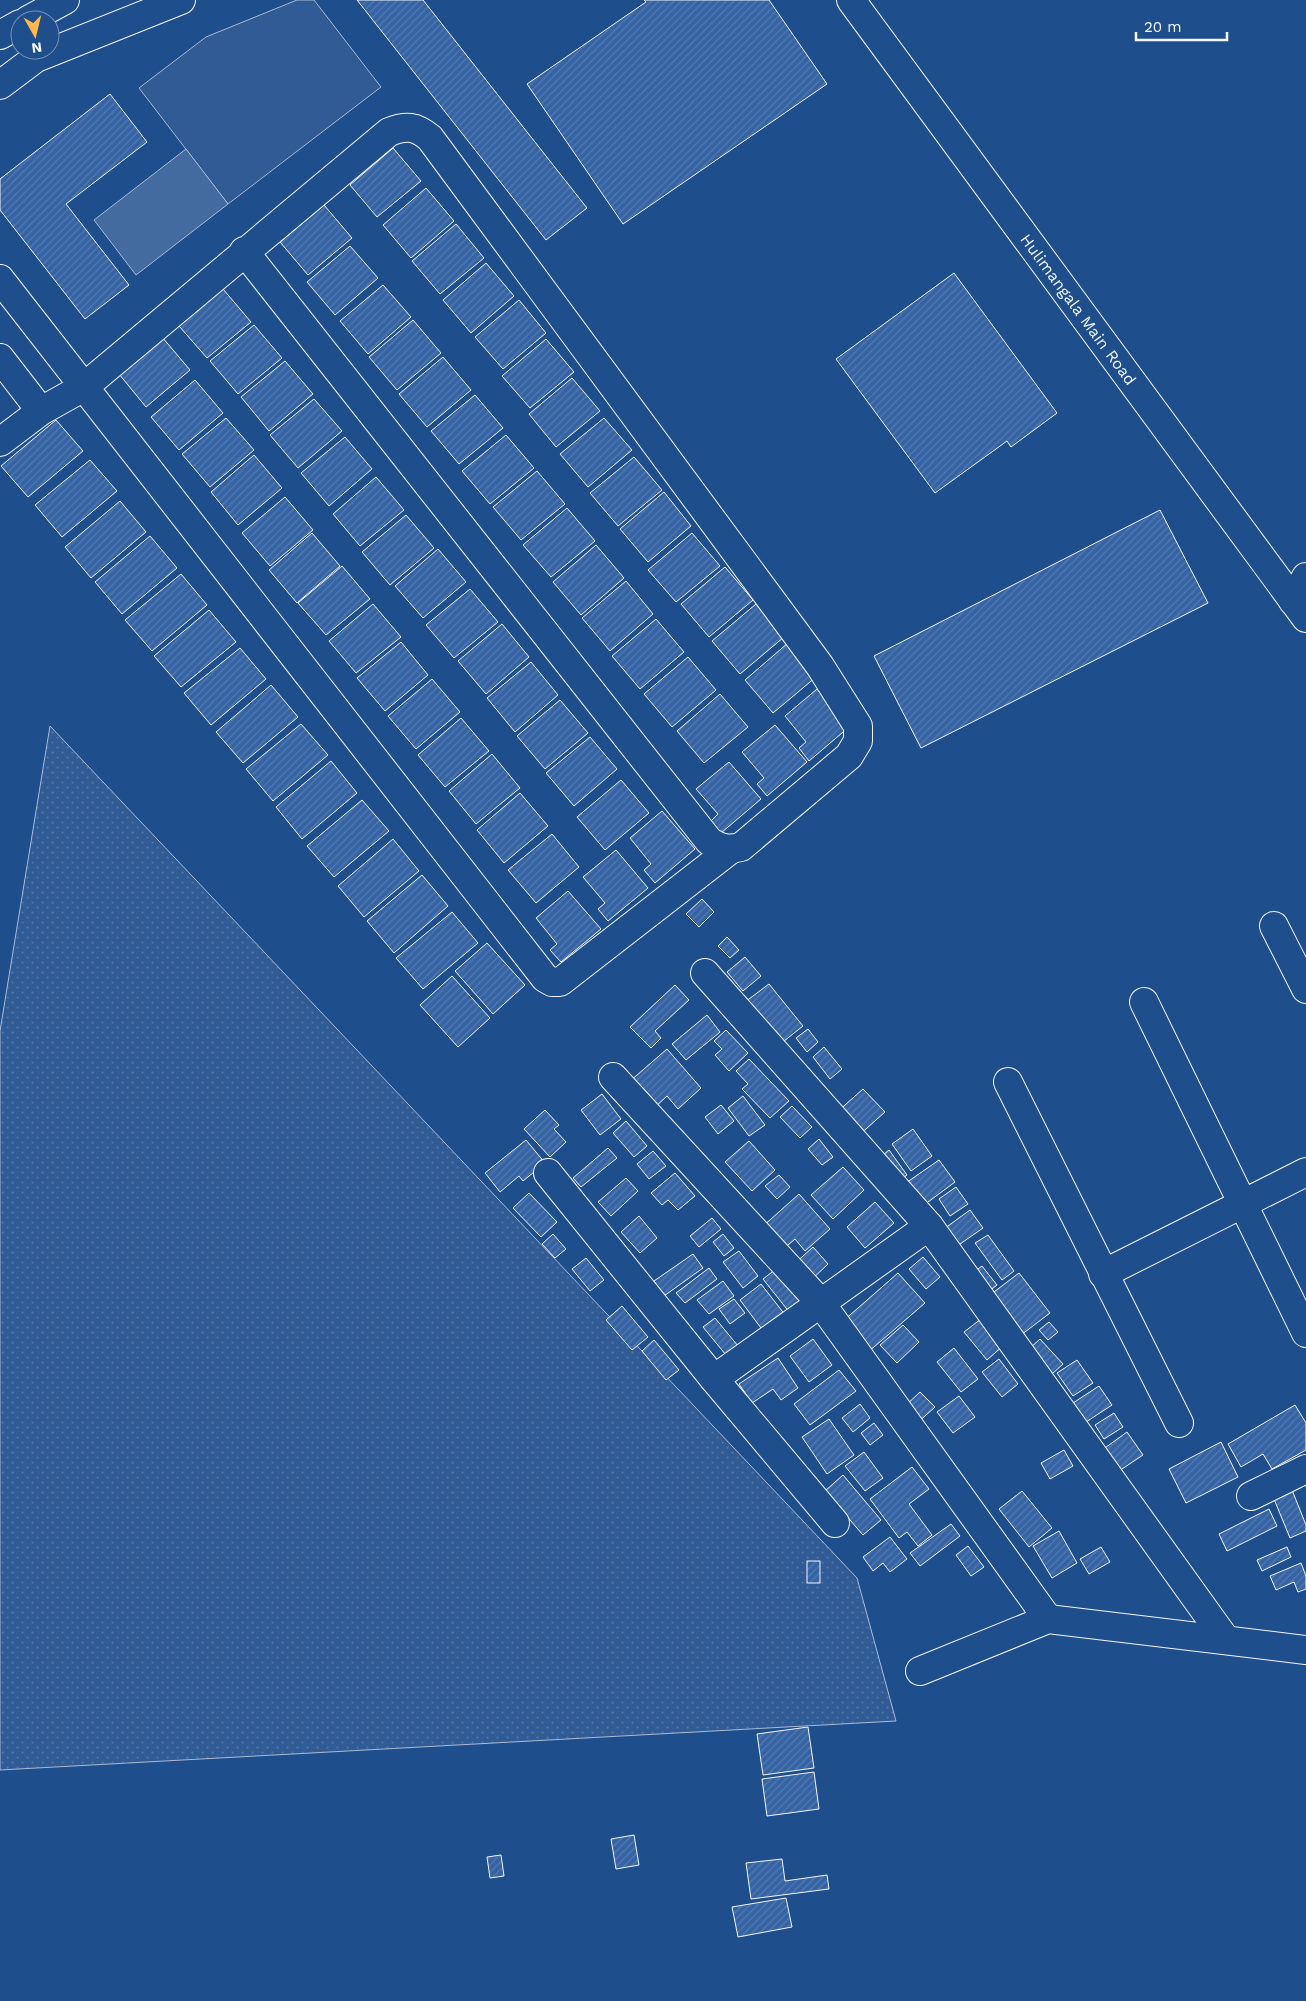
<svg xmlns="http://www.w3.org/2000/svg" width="1306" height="2001" font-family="'Work Sans',sans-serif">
<defs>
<pattern id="grass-dots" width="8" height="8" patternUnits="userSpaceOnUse" patternTransform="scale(1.25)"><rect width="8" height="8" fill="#305b95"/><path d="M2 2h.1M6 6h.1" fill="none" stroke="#4e73a5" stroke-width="1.8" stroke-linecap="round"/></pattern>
<pattern id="building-hatch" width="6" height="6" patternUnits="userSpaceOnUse" patternTransform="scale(1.25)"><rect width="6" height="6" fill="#3563a3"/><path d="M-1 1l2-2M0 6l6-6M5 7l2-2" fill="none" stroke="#537ab1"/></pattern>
</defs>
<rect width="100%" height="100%" fill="#1f4e8c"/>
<path fill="url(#grass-dots)" stroke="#a8bbd7" d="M50,726L857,1578L896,1721L0,1770V1031Z"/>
<path fill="#305b95" stroke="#a8bbd7" d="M297,0H314L381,87L228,204L139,88L206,37Z"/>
<path fill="#446ba0" stroke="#a8bbd7" d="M186,149L228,204L136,275L94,220Z"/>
<g fill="url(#building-hatch)" stroke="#f2f6ff">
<path d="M357,0H423L587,208L546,240Z"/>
<path d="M644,0H769L827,84L623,224L527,84L646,2Z"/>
<path d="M110,94L147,142L66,204L129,285L85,319L0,210V179Z"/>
<path d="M393,148L421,181L377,217L350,185Z"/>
<path d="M426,188L454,221L411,258L383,225Z"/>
<path d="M324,205L352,238L308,275L280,242Z"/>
<path d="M456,224L484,258L440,294L412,261Z"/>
<path d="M350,246L378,278L335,315L307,282Z"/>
<path d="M486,263L514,296L471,333L443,300Z"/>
<path d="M954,273L1057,413L1011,447L1007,441L935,493L836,359Z"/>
<path d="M383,285L411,317L368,354L340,321Z"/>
<path d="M223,289L251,322L207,358L179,326Z"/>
<path d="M519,300L546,333L503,369L475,337Z"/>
<path d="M413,320L441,353L397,390L369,357Z"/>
<path d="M254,325L282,358L238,394L210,361Z"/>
<path d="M162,337L190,370L146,407L119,374Z"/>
<path d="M546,339L574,372L530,408L502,376Z"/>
<path d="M443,357L471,390L427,427L399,394Z"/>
<path d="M285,361L313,394L269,431L241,397Z"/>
<path d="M572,378L600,411L556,447L529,414Z"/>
<path d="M195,380L223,413L179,450L151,417Z"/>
<path d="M475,395L503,428L459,464L431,431Z"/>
<path d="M314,399L342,431L298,468L270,435Z"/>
<path d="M226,418L254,450L210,487L182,454Z"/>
<path d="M604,418L632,450L588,487L560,454Z"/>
<path d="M56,420L83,451L28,497L1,466Z"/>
<path d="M506,435L534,468L490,504L462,471Z"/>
<path d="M345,437L372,469L329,506L301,473Z"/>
<path d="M254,455L282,488L238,525L211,492Z"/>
<path d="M634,457L662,490L618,526L590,493Z"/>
<path d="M90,460L117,491L62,537L35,505Z"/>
<path d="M537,471L565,504L521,540L493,507Z"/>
<path d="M376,477L404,510L360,546L333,514Z"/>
<path d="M664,492L691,526L648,562L620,529Z"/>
<path d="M285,497L313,530L270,566L242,533Z"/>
<path d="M120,501L146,532L91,578L65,547Z"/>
<path d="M567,508L595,541L551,577L523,545Z"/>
<path d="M1160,510L1208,603L921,748L874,656Z"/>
<path d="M406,515L434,548L390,585L362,552Z"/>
<path d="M312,533L340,566L297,603L269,570Z"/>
<path d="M692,533L720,566L676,602L648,570Z"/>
<path d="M150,536L177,568L122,614L95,582Z"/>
<path d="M596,545L624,578L581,615L553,582Z"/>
<path d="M438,549L466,582L423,618L395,586Z"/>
<path d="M342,566L370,599L326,635L298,603Z"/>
<path d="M725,567L753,600L709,637L681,604Z"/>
<path d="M181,574L207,605L152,651L125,620Z"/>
<path d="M626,581L653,614L610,651L582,618Z"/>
<path d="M470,589L498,622L454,658L426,625Z"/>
<path d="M373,604L401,637L356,673L329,641Z"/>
<path d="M756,604L784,637L740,674L712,641Z"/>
<path d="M209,610L236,642L181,687L154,656Z"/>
<path d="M656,619L684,652L640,689L612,656Z"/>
<path d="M502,624L529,657L486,694L458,661Z"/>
<path d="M401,642L428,675L385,711L357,678Z"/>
<path d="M788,643L816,677L773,713L745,680Z"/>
<path d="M240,648L266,679L211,725L184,693Z"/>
<path d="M688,657L716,690L672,727L644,694Z"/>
<path d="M531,662L558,695L515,732L487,698Z"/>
<path d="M432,679L460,712L416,749L388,716Z"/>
<path d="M271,685L298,717L243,763L216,732Z"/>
<path d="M817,689L849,727L809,761L799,748L806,742L785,716Z"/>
<path d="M720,694L748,727L704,763L677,731Z"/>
<path d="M560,700L588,733L545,769L517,736Z"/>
<path d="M461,718L489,751L445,787L418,755Z"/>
<path d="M301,724L328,755L273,801L246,769Z"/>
<path d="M775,725L807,762L767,796L757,784L764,778L742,752Z"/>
<path d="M590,737L617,769L574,806L546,773Z"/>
<path d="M492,754L520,788L476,824L449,791Z"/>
<path d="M331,761L357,793L302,839L276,807Z"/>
<path d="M729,762L761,799L721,833L711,821L718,814L696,789Z"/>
<path d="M621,780L649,813L605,850L577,817Z"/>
<path d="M520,793L548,826L504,863L477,830Z"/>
<path d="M362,800L389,831L334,877L307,846Z"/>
<path d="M662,811L695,849L655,883L644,870L651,864L630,838Z"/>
<path d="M552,834L579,867L536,903L508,870Z"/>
<path d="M393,839L419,871L364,917L338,886Z"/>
<path d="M616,850L648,888L608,921L598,909L605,903L583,877Z"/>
<path d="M422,875L448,906L394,953L367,921Z"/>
<path d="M568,891L601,929L561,962L550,950L557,944L536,918Z"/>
<path d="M702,899L714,912L699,927L686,914Z"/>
<path d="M452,912L478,943L423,989L396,958Z"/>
<path d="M727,937L739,950L730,958L718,946Z"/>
<path d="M487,943L525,985L493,1014L455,971Z"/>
<path d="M745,957L761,976L743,991L727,972Z"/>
<path d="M452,976L490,1018L458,1047L420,1005Z"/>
<path d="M769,984L803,1026L779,1045L745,1002Z"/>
<path d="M675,985L689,1000L655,1031L661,1038L651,1048L630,1027Z"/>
<path d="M707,1015L720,1032L686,1060L672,1044Z"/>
<path d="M808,1029L818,1042L807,1052L796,1038Z"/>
<path d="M726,1030L748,1053L729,1071L715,1055L722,1049L714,1041Z"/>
<path d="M824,1047L842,1069L830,1079L813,1057Z"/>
<path d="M667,1049L701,1088L678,1109L667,1096L653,1109L629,1082Z"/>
<path d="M749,1059L789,1101L770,1118L742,1089L748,1084L736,1071Z"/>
<path d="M863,1089L885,1112L857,1137L836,1113Z"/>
<path d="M602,1094L621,1119L600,1135L581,1110Z"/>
<path d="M743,1096L765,1125L749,1136L728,1108Z"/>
<path d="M721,1105L734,1121L718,1134L705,1117Z"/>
<path d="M792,1106L812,1127L800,1138L780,1117Z"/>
<path d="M545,1110L559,1125L554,1129L566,1142L550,1157L524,1129Z"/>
<path d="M626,1121L647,1146L634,1157L613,1133Z"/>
<path d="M913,1129L932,1156L911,1171L892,1144Z"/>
<path d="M819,1139L833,1157L822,1165L808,1149Z"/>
<path d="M526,1140L545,1163L523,1181L519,1176L500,1192L485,1173Z"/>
<path d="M749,1141L775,1170L752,1191L725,1162Z"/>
<path d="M876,1145L883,1155L889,1150L907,1175L894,1184L870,1150Z"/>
<path d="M608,1148L617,1158L581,1187L573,1178Z"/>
<path d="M653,1151L666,1166L649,1179L637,1164Z"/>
<path d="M939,1160L955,1182L920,1208L903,1185Z"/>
<path d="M843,1167L864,1190L833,1219L811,1195Z"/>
<path d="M675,1173L695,1196L678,1210L668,1200L662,1205L651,1193Z"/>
<path d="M779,1175L790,1187L777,1199L765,1186Z"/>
<path d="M626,1178L638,1191L611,1216L598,1202Z"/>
<path d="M956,1187L968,1204L950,1216L939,1199Z"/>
<path d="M529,1193L557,1222L541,1237L513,1208Z"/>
<path d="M799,1194L830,1229L805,1251L795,1239L781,1251L761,1228Z"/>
<path d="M875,1202L894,1223L865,1248L847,1227Z"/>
<path d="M970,1210L983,1228L953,1249L941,1231Z"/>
<path d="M639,1216L657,1238L640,1253L621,1232Z"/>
<path d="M712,1218L721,1229L699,1247L690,1236Z"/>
<path d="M553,1234L566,1249L555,1258L542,1244Z"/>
<path d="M723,1234L734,1248L724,1256L713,1242Z"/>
<path d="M988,1235L1014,1271L1002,1280L975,1243Z"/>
<path d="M813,1247L828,1264L808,1283L792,1266Z"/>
<path d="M739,1251L758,1276L743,1288L723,1262Z"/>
<path d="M693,1254L703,1268L664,1296L654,1281Z"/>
<path d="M923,1257L940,1277L926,1289L909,1269Z"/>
<path d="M586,1258L604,1280L590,1291L572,1269Z"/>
<path d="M780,1266L807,1299L790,1313L763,1279Z"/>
<path d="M982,1266L997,1285L984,1295L969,1276Z"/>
<path d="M709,1268L717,1279L685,1303L676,1293Z"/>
<path d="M898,1273L925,1303L867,1353L842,1322Z"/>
<path d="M1019,1273L1050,1313L1021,1335L990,1295Z"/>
<path d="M723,1281L734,1296L709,1314L697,1300Z"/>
<path d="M761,1284L786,1316L764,1332L740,1300Z"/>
<path d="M734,1299L745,1313L730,1324L719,1309Z"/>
<path d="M622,1306L648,1337L632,1350L606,1320Z"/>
<path d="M715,1318L738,1346L726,1355L703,1327Z"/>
<path d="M981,1319L1003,1346L987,1360L964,1332Z"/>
<path d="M1049,1322L1058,1332L1048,1340L1039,1330Z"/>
<path d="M903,1325L919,1342L897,1363L880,1345Z"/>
<path d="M813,1339L832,1365L809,1382L790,1356Z"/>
<path d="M1040,1339L1063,1364L1052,1374L1029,1349Z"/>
<path d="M654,1340L679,1370L666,1380L642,1351Z"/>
<path d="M954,1348L978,1379L961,1392L937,1362Z"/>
<path d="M778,1358L798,1388L781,1400L773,1389L752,1403L739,1384Z"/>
<path d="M999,1359L1018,1384L1002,1397L982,1372Z"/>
<path d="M1077,1360L1093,1383L1073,1396L1057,1373Z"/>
<path d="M839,1370L856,1391L810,1425L794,1404Z"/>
<path d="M1099,1386L1112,1405L1083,1424L1070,1405Z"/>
<path d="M920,1392L935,1407L916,1424L902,1409Z"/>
<path d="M959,1396L975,1417L953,1433L937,1412Z"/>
<path d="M860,1404L870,1418L853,1432L842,1418Z"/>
<path d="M1295,1405L1306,1423V1450L1272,1469L1263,1454L1241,1467L1228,1444Z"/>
<path d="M1114,1413L1123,1427L1104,1439L1095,1425Z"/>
<path d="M829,1419L854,1455L827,1474L802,1437Z"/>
<path d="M874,1423L883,1435L870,1445L861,1433Z"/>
<path d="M1127,1432L1143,1455L1113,1475L1098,1453Z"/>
<path d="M1221,1442L1238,1477L1186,1503L1169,1469Z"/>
<path d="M1064,1450L1073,1466L1050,1479L1041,1463Z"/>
<path d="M864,1452L883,1478L865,1491L845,1466Z"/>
<path d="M912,1467L929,1489L909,1504L932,1535L918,1546L907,1532L899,1538L870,1499Z"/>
<path d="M843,1475L881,1520L863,1535L825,1491Z"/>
<path d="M1292,1490L1306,1525V1531L1290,1538L1274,1499Z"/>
<path d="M1022,1491L1052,1528L1029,1547L999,1509Z"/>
<path d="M1269,1509L1277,1526L1227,1551L1219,1534Z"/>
<path d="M951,1524L960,1536L920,1566L910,1553Z"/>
<path d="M1059,1531L1077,1563L1052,1578L1033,1546Z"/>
<path d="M890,1537L907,1559L890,1572L883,1563L873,1571L863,1557Z"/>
<path d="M968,1546L984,1567L971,1576L956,1555Z"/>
<path d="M1101,1547L1110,1562L1089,1574L1080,1559Z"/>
<path d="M1287,1547L1291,1557L1262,1571L1257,1560Z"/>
<rect x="807" y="1561" width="13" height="22"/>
<path d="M1301,1563L1306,1576V1589L1298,1592L1294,1582L1276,1590L1270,1576Z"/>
<path d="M808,1727L814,1768L763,1775L757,1734Z"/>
<path d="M814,1772L819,1809L767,1816L762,1779Z"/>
<path d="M634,1835L639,1865L616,1869L611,1839Z"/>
<path d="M501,1855L504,1876L490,1878L487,1857Z"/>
<path d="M782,1859L785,1881L827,1875L829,1889L751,1899L746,1863Z"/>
<path d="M786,1898L792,1927L738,1937L732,1907Z"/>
</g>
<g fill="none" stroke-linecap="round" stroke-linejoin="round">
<g stroke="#f2f6ff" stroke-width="30">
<g id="minor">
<path id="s1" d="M851,0L1306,618"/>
<path d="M28,20L65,0"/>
<path d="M0,35L20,24"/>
<path d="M0,85L36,58L181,0"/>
<path d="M0,279L545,978L552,982H560L730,850"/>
<path d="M0,358L41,411"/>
<path d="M0,442L41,411L84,387L389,132C406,125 416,126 430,138L820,666L858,726V741L849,756L741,847C728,850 721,849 709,841L244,251"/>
<path d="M1293,601L1306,577"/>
<path d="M1274,926L1306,989"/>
<path d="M705,973L929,1226L1226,1640"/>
<path d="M1144,1002L1306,1333"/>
<path d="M613,1077L820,1302L1048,1619"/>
<path d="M1008,1082L1179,1423"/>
<path d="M548,1173L714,1379L835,1523"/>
<path d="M1103,1274L1306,1172"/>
<path d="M714,1379L929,1226"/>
<path d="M1251,1496L1306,1469"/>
<path d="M920,1671L1048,1619L1306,1650"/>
</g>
</g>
<use href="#minor" stroke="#1f4e8c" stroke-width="28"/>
</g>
<g text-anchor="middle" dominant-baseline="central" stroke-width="4" stroke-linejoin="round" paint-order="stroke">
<g font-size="16" fill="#f2f6ff" stroke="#1f4e8c">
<text stroke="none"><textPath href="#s1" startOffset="384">Hulimangala Main Road</textPath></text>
</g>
</g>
<g transform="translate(35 35) rotate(172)"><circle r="24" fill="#1f4e8c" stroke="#7391ba"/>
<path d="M0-4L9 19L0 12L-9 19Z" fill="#ffb74d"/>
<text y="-8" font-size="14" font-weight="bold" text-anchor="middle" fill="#f2f6ff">N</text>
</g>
<path d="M1136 32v8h91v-8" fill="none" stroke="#f2f6ff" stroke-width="2.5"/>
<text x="1144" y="32" font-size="15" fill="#f2f6ff" stroke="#1f4e8c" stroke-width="4" paint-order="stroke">20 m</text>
</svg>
